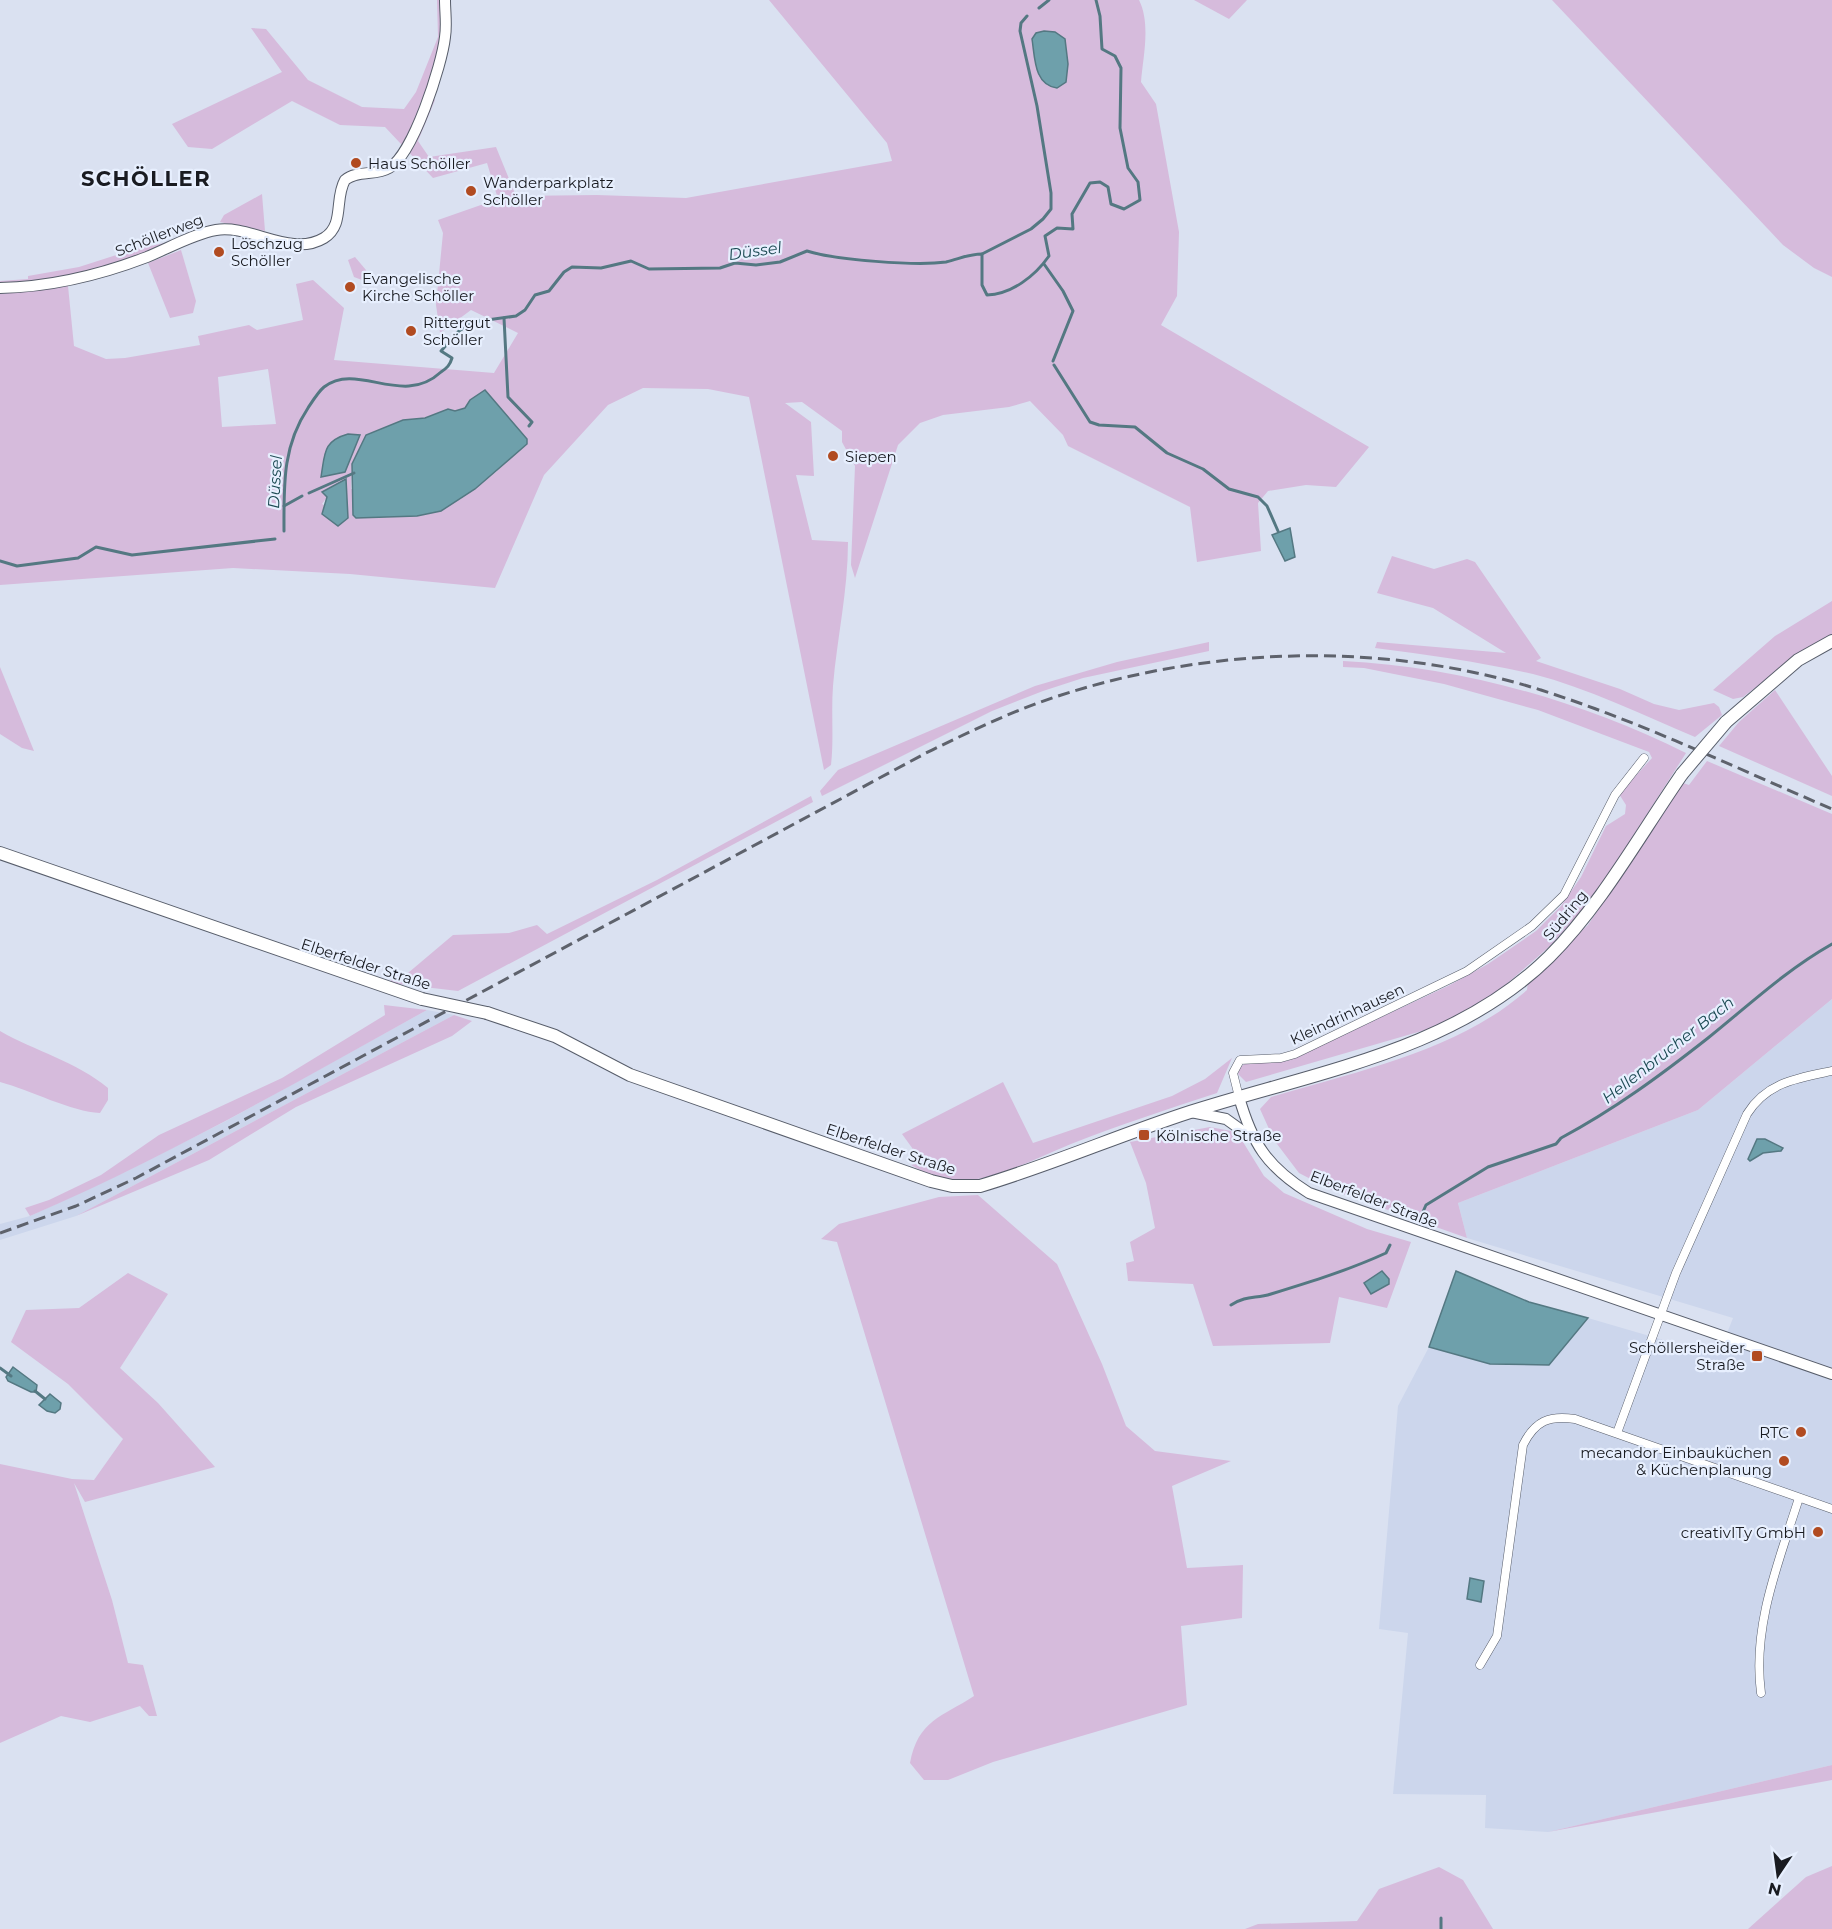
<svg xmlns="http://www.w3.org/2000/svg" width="1832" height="1929" font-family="Montserrat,sans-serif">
<rect width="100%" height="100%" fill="#dae1f1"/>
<g fill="#ccd6ec">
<path d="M1832,999V1765L1548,1832L1485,1828L1486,1795L1393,1794L1408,1633L1379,1629L1398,1406L1429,1347L1490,1364L1548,1365L1588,1318L1718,1356L1733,1318L1467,1238L1458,1203L1698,1110Z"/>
<path d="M427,1010L454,1015L76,1216L0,1240V1224L30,1216L125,1172L226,1121Z"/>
</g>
<g fill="#d6bbdc" fill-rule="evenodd">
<path d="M437,0H441C443,32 436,60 428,91L435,100L418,141L429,157L496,147L516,196L597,195L686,198L892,161L887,143L769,0H1139C1151,24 1143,57 1141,82L1156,104L1179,232L1177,296L1161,325L1369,447L1336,487L1306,485L1268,491L1258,503L1261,551L1197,562L1190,507L1068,446L1063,435L1030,401L1009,407L943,415L920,423L898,445L855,578L851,565L855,466L842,442V431L802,402L785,403L811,422L814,476L796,475L812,540L848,542C848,591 837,638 833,686C831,712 834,739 831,765L824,770L749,397L708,389L643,388L608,405L544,475L495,588L350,574L233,568L0,585V294L68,286L74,346L106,359L125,358L200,345L198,336L249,325L257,330L303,320L296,284L313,280L344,308L334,360L494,373L518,333L471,310L440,333L436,305L443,233L438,220L498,199L487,163L433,178L385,127L340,125L292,101L212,149L188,147L172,124L282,72L251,28L266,29L308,80L362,107L404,109L416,92L438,37ZM268,369L276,424L222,427L218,377ZM485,391L527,439L496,472L459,500L351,489L352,464L366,435L403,420L425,418L448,409L455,411L466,408L470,400ZM346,480L348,518L322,504L327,497L322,492Z"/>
<path d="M1194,0H1247L1229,19Z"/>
<path d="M1552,0H1832V277L1814,268L1783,245Z"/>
<path d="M262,194L265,231L220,222L224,215Z"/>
<path d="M175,241L131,259L67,278L0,284V281L28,279V276L79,267L135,249Z"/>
<path d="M181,250L196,301L193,313L170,318L148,263Z"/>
<path d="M355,257L366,270L370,283L354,277L348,260Z"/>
<path d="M1392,556L1434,569L1467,559L1475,562L1541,658L1536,661L1620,689L1654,704L1679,710L1714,703L1719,707L1722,715L1695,737C1642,715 1588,688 1533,674C1481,662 1428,655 1375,648L1377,642L1506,653L1433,608L1377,593Z"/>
<path d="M1832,601V634L1789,662L1743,697L1733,699L1713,690L1775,636Z"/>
<path d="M1209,642V651L1083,678L1043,691L992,711L822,796L820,791L838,770L1035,686L1117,662Z"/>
<path d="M1343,661C1461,667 1579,700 1686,753L1597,893L1550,946L1501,989L1467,1012L1432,1028L1246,1082L1238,1074L1240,1067L1248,1062L1287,1061L1448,986L1488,964L1536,931L1561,906L1581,877L1606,826L1625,814L1626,805L1619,794L1652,758L1649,752L1538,710L1444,684L1364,668L1343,667Z"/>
<path d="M0,667L34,751L22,748L0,734Z"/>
<path d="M1775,690L1832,776V796L1719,746L1739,722Z"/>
<path d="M1707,761L1832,814V999L1698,1110L1458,1203L1467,1238L1332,1190L1299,1173L1274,1140L1260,1109L1271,1097C1358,1071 1458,1051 1527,990L1528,981L1588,925L1683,783L1689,785Z"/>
<path d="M811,796L813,802L458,991L390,983L394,975L408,973L453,935L509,933L537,925L547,934L657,880Z"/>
<path d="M384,1005L427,1010C297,1082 167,1157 30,1216L25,1208L49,1200L101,1175L159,1135L282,1078L385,1015Z"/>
<path d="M454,1015L472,1021L452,1036L296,1107L209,1160L76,1216Z"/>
<path d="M0,1031C35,1051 77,1062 108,1088V1100L100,1113C72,1112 30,1090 0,1082Z"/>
<path d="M1232,1058L1217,1093C1168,1109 1119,1125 1071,1144C1039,1157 1006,1175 972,1180C951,1183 929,1176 911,1165L923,1163L902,1134L1003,1082L1033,1143L1172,1096L1205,1079Z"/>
<path d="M1210,1127L1231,1131L1243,1142L1264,1176L1284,1193L1367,1229L1411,1242L1387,1308L1339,1297L1330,1343L1213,1346L1193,1284L1128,1281L1126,1263L1134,1261L1130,1242L1155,1228L1146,1183L1130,1142Z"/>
<path d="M978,1195L1057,1264L1102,1364L1126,1426L1155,1451L1231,1461L1172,1486L1187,1568L1243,1565L1242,1618L1181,1626L1187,1705L993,1762L948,1780H924L910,1763C918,1720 942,1717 974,1696L837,1242L821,1239L839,1224L939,1197Z"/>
<path d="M128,1273L168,1294L120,1368L158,1403L215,1467L85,1502L74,1483L112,1600L128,1663L143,1665L157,1716H149L140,1706L90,1722L61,1716L0,1743V1464L72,1479L94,1480L123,1439L68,1384L11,1342L26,1310L79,1308Z"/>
<path d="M1832,1765V1780L1548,1832Z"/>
<path d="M1832,1866V1929H1748L1806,1877Z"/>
<path d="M1439,1867L1463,1880L1493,1929H1245L1258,1924L1357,1921L1379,1889Z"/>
</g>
<g fill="#6ea0ab" stroke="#547882" stroke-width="1.5">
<path d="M1044,31L1055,32L1065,39L1068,64L1066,82L1057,88C1034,85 1035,58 1032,39L1036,33Z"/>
<path d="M485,390L527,439V444L475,489L441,511L417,516L356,518L353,515L352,464L366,435L403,420L425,418L448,409L455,411L465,408L470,400Z"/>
<path d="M348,434L360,435L345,472L321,477C325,453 323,441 348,434Z"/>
<path d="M346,479L348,518L338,526L322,514L327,497L322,492Z"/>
<path d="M1290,528L1295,557L1285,561L1272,535Z"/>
<path d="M1757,1139H1765L1783,1148L1781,1151L1763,1153L1750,1161L1748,1159Z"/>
<path d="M1382,1271L1389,1279V1284L1371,1294L1364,1283Z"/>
<path d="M1456,1271L1529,1302L1588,1318L1549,1365L1490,1364L1429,1347Z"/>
<path d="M13,1367L37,1385L36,1392H31L8,1381L6,1377Z"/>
<path d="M50,1394L61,1403L60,1409L55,1413L47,1411L39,1405Z"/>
<path d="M1470,1578L1484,1581L1481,1602L1467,1599Z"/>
</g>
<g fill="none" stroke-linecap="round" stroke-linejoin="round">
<g stroke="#547882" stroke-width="3">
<path d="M1039,8L1049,0"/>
<path d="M982,254L1031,229L1043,219L1051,209V193L1037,106L1020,31L1021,23L1027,16"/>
<path d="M1044,264L1063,291L1073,311L1053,361"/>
<path d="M504,318L508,397L532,422L529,426"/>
<path d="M1054,365L1090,422L1099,425L1135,427L1167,453L1203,469L1229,489L1258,497L1267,506L1278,531"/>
<path d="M309,493L354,473"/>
<path d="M284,506L302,496"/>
<path d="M284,531C284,486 282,447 308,408C312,402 318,392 324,387C358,361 402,408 441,372C447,368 450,365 452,358L441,351L459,331L473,322L516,316L525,310L535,295L549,291L564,272L572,267L601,268L631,261L649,269L720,268L735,263L756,265L780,262L807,251C835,260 916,266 946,262C959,259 968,254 982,254V285L987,295C1012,294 1035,276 1049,256L1045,236L1057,228L1073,229L1072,214L1090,183L1100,182L1108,187L1111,204L1124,209L1140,200L1138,182L1128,168L1120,128L1121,68L1115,56L1102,49L1100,16L1096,0"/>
<path d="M0,561L17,566L78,558L96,547L132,555L275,539"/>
<path d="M1422,1214L1426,1205L1488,1167L1556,1144L1561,1138C1615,1109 1661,1075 1708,1038C1749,1005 1786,970 1832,944"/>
<path d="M1231,1305C1247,1295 1255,1299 1271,1294C1310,1282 1349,1270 1386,1253L1390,1245"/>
<path d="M0,1368L11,1376"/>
<path d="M35,1391L45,1399"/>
<path d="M1441,1929V1918"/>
</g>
<g stroke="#575d6a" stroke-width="9">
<g id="street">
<path d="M1239,1097L1233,1073L1240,1060L1281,1058L1295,1054L1467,971L1532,926L1564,895L1615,795L1644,758"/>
<path d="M1617,1433L1676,1273L1747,1114C1767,1082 1798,1078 1832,1071"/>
<path d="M1480,1665L1497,1636L1523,1445C1535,1421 1549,1415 1575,1419L1832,1509"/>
<path d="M1761,1693C1752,1626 1779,1561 1799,1498"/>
</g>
</g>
<g stroke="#575d6a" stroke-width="12">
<g id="secondary">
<path d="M0,288C51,287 100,275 147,257C169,248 193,234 216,230C250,224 291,258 324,238C345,225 334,199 345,180C357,170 376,176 389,168C413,155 442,65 445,37C447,25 445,12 445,0"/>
<path d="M1239,1097C1252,1143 1267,1167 1309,1193L1832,1374"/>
<path d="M1191,1112L1226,1119L1251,1137"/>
</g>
</g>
<g stroke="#575d6a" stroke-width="14">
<g id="primary">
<path d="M1726,722L1798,660L1832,641"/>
<path d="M0,853L422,999"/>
<path d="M487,1013L555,1036L630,1075L931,1181L952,1186H980C1051,1165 1119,1135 1190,1112C1311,1073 1454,1051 1549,957C1602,904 1639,836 1682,774"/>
</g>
</g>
<use href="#street" stroke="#fff" stroke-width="8"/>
<use href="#secondary" stroke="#fff" stroke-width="10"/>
<use href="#primary" stroke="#fff" stroke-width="12"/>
<path stroke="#5e626c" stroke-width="3" stroke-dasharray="12 6" stroke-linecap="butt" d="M0,1233L76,1206L136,1178L926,753C969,732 1012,711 1058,696C1212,646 1385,641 1541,690C1641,722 1736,768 1832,809"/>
<g stroke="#575d6a" stroke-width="14" stroke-linecap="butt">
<g id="primary-bridge">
<path d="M1682,774L1726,722"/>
<path d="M422,999L487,1013"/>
</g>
</g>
<use href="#primary-bridge" stroke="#fff" stroke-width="12"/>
</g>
<g fill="#b14b21" stroke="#e7effe" stroke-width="2">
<circle cx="356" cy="163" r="6"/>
<circle cx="471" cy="191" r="6"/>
<circle cx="219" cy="252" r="6"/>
<circle cx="350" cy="287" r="6"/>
<circle cx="411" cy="331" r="6"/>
<circle cx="833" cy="456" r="6"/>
<rect x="1138" y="1129" width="12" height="12" rx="3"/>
<rect x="1751" y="1350" width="12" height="12" rx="3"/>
<circle cx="1801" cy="1432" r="6"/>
<circle cx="1784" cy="1461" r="6"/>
<circle cx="1818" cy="1532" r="6"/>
</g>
<g text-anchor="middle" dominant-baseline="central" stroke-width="4.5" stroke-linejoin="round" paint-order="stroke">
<g font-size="15" fill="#191b21" stroke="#e7effe" text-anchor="start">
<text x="368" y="163">Haus Schöller</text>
<text x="483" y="182">Wanderparkplatz<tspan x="483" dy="17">Schöller</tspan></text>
<text x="231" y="243">Löschzug<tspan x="231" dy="17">Schöller</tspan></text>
<text x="362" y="278">Evangelische<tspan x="362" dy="17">Kirche Schöller</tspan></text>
<text x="423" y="322">Rittergut<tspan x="423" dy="17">Schöller</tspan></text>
<text x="845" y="456">Siepen</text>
<text x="1156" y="1135">Kölnische Straße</text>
<text x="1745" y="1347" text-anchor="end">Schöllersheider<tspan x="1745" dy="17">Straße</tspan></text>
<text x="1789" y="1432" text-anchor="end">RTC</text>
<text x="1772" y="1452" text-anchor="end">mecandor Einbauküchen<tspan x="1772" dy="17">&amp; Küchenplanung</tspan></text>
<text x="1806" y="1532" text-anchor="end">creativITy GmbH</text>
</g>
<g font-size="15" fill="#191b21" stroke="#e7effe">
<text transform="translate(159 235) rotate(-21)">Schöllerweg</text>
<text transform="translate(1565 915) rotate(-50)">Südring</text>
<text transform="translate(366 964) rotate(18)">Elberfelder Straße</text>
<text transform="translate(1347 1014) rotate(-25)">Kleindrinhausen</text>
<text transform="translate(891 1149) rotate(18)">Elberfelder Straße</text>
<text transform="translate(1374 1199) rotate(21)">Elberfelder Straße</text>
</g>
<g font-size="16" font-style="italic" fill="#1c4a53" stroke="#e7effe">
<text transform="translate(755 251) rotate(-8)">Düssel</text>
<text transform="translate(275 482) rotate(-87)">Düssel</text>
<text transform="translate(1668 1050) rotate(-38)">Hellenbrucher Bach</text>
</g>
<g font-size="21" font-weight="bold" letter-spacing="1.5" fill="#191b21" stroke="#e7effe">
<text x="146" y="178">SCHÖLLER</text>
</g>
</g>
<g transform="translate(1778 1875) rotate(193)" stroke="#e7effe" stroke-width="4.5" paint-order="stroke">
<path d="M0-4.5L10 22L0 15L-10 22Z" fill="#191b21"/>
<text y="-9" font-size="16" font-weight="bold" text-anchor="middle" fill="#191b21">N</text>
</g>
</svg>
